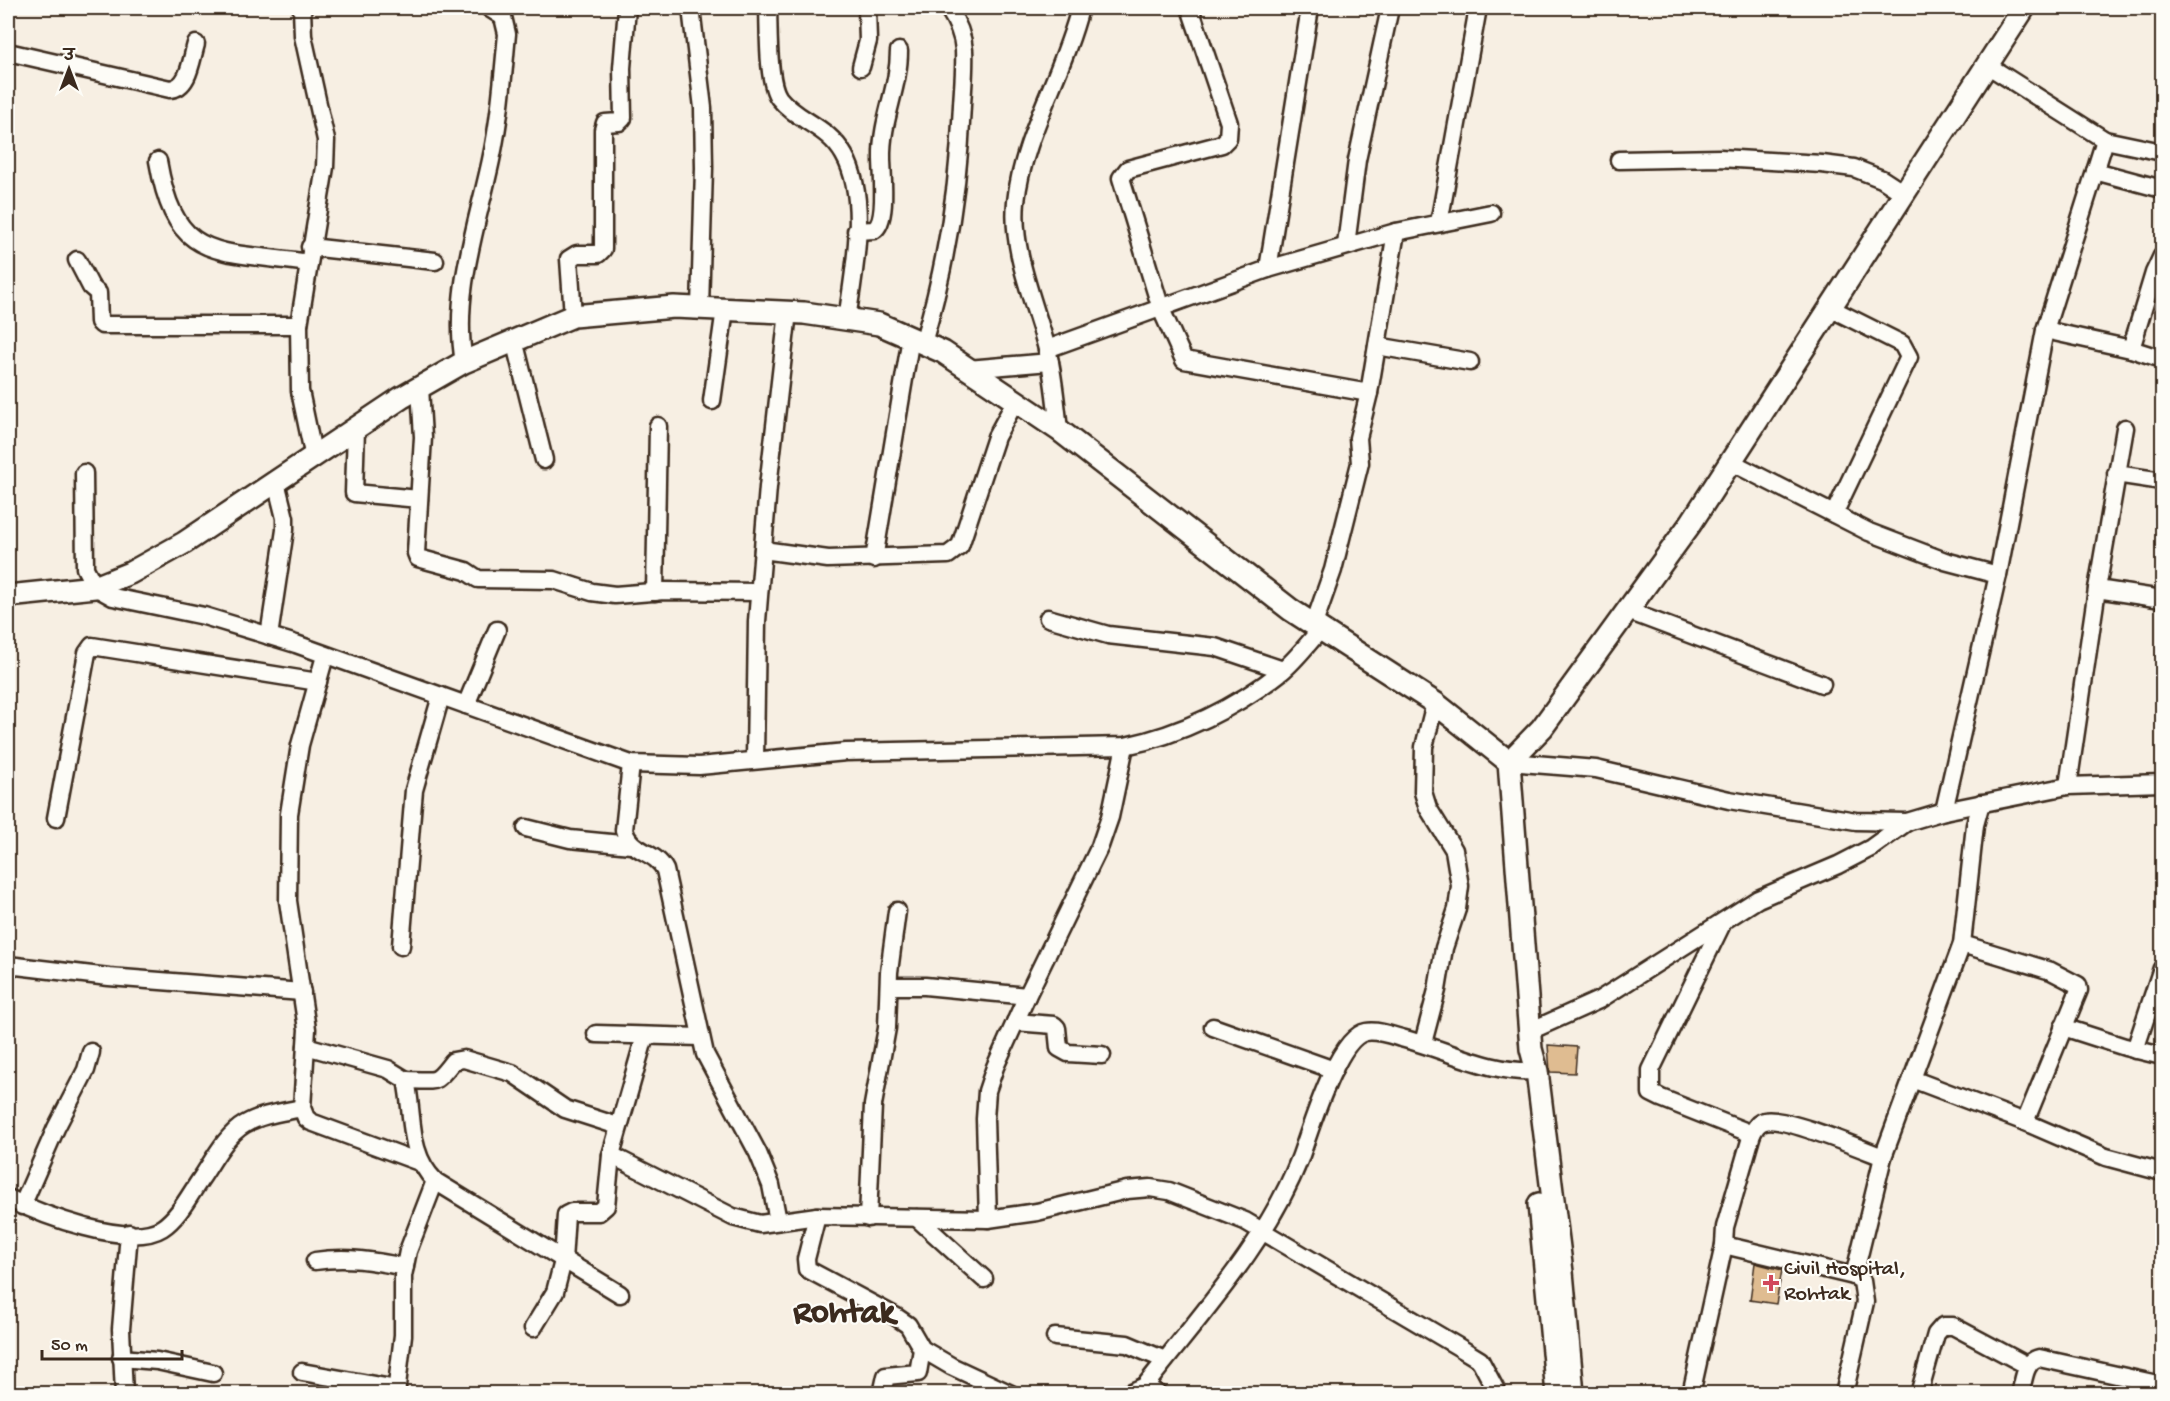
<svg xmlns="http://www.w3.org/2000/svg" width="2170" height="1401" font-family="'Gochi Hand','Playpen Sans Deva',sans-serif">
<rect width="100%" height="100%" fill="#f7efe3"/>
<filter id="ink" filterUnits="userSpaceOnUse"><feTurbulence type="fractalNoise" baseFrequency=".0167" numOctaves="2"/><feDisplacementMap in="SourceGraphic" scale="12" xChannelSelector="R" yChannelSelector="G"/><feConvolveMatrix kernelMatrix="1 2 1 2 8 2 1 2 1" color-interpolation-filters="sRGB"/></filter>
<g filter="url(#ink)">
<g fill="#dfbc91" stroke="#3b2a1e" stroke-width="1.5">
<path d="M1548,1045L1577,1047L1575,1073L1550,1072Z"/>
<path d="M1755,1263L1782,1270L1776,1304L1750,1300Z"/>
</g>
<g fill="none" stroke-linecap="round" stroke-linejoin="round">
<g stroke="#3b2a1e" stroke-width="21">
<g id="minor">
<path d="M302,8L303,36L326,140L325,167L299,325L300,391L314,458"/>
<path d="M691,8L703,108L704,168L700,308"/>
<path d="M768,8C769,29 767,82 779,98C797,121 828,126 844,155C869,198 854,272 847,319"/>
<path d="M1190,8L1229,123L1228,138L1222,144L1128,169L1121,178L1161,309L1184,360L1369,393"/>
<path d="M8,52L170,89C189,88 191,60 196,44"/>
<path d="M1987,65L2105,140L2162,152"/>
<path d="M861,67L868,41L867,8"/>
<path d="M1619,160L1720,158L1822,164L1854,168L1882,179L1905,194"/>
<path d="M158,161C176,265 218,249 308,263"/>
<path d="M2095,171L2162,189"/>
<path d="M1439,223L1478,8"/>
<path d="M856,231L874,230C888,221 882,174 882,158C881,120 899,88 899,51"/>
<path d="M1346,245L1357,160L1390,8"/>
<path d="M310,247L435,261"/>
<path d="M77,260L91,287L98,293L99,322L102,325H299"/>
<path d="M1268,269L1310,8"/>
<path d="M1830,308L1902,344L1909,357L1834,514"/>
<path d="M573,316L569,259L577,254H598L603,249V130L605,123L619,122L623,118L622,68L627,8"/>
<path d="M2045,330L2131,349L2162,359"/>
<path d="M514,340L544,460"/>
<path d="M923,343C946,266 959,186 962,105C963,87 965,68 964,50C963,35 956,20 948,8"/>
<path d="M1377,346L1470,362"/>
<path d="M1047,349L1268,269L1396,232L1491,213"/>
<path d="M2131,349L2154,273L2162,256"/>
<path d="M464,362C452,295 477,226 491,160C500,119 503,76 507,34L503,17L489,8"/>
<path d="M968,369L1050,362"/>
<path d="M420,388L423,437L416,553L418,558L466,571L478,579L554,580L592,592L615,595L664,591L759,592"/>
<path d="M712,401L725,309"/>
<path d="M356,429L354,493L419,499"/>
<path d="M1059,430C1056,405 1054,378 1048,353C1036,305 1011,253 1016,202C1022,138 1064,72 1080,8"/>
<path d="M1731,462L1869,532L1945,561L1998,575"/>
<path d="M84,473L85,568L95,587L113,597L204,616L296,644L631,764L699,766L846,752L1125,746C1180,735 1237,707 1281,672C1296,660 1309,642 1322,628"/>
<path d="M2116,474L2162,481"/>
<path d="M763,550L828,559L948,555L960,546L996,437L1015,402"/>
<path d="M874,559L911,337"/>
<path d="M2097,589L2162,599"/>
<path d="M655,592L658,426"/>
<path d="M1628,611L1822,684"/>
<path d="M1048,618L1108,635L1215,647L1283,670"/>
<path d="M1314,624L1333,570L1360,463L1358,438L1369,393L1396,232"/>
<path d="M269,636L285,530V518L276,482"/>
<path d="M325,656L300,745L289,814L288,901L307,1029L302,1108L306,1118L311,1122L419,1162"/>
<path d="M466,705L497,630"/>
<path d="M755,759L757,621L768,487L788,312"/>
<path d="M1509,762L1596,769L1729,800L1856,821L1907,822L1944,811L2068,786L2162,783"/>
<path d="M631,764L624,830C630,853 655,850 665,870L705,1054L758,1153L771,1185L778,1221"/>
<path d="M2068,786L2097,589L2125,428"/>
<path d="M1944,811L1998,575L2045,330L2105,140"/>
<path d="M56,818L87,653L92,646L318,682"/>
<path d="M526,828L570,839L631,845"/>
<path d="M1722,924L1651,1070V1093L1661,1098L1752,1134"/>
<path d="M1962,944L2051,971L2078,985L2079,990L2025,1122L2106,1157L2162,1172"/>
<path d="M401,946L414,790L441,696"/>
<path d="M8,965L109,977L302,992"/>
<path d="M889,986H925L1027,996"/>
<path d="M1015,1022L1054,1025L1057,1028L1059,1048L1068,1053L1102,1055"/>
<path d="M1213,1027L1334,1070"/>
<path d="M2063,1027L2125,1047L2162,1056"/>
<path d="M1530,1031L1599,1000L1758,899L1838,865L1871,848L1907,822"/>
<path d="M596,1034L700,1037"/>
<path d="M1423,1043L1437,990L1444,948L1457,909L1460,886L1454,850L1428,808L1423,792L1424,747L1435,703"/>
<path d="M306,1046L388,1069L406,1080C414,1116 407,1153 435,1181L408,1251L403,1276V1335L396,1394"/>
<path d="M2135,1050L2162,968"/>
<path d="M1912,1079L2025,1122"/>
<path d="M406,1080C437,1080 434,1086 453,1061L464,1059L512,1073L565,1109L618,1126"/>
<path d="M611,1155L733,1217L760,1224L817,1216L988,1219L1037,1212L1127,1190L1150,1188L1169,1191L1245,1221L1457,1346L1480,1360L1498,1394"/>
<path d="M435,1181L620,1294"/>
<path d="M8,1198C40,1214 129,1249 162,1228C179,1217 190,1194 202,1177C214,1159 226,1135 245,1124C262,1114 284,1112 302,1108"/>
<path d="M22,1206L56,1128L86,1070L91,1052"/>
<path d="M817,1216L806,1259L807,1269L895,1316L908,1325L922,1349L951,1366L1011,1394"/>
<path d="M868,1218L873,1105L887,1028L889,972L897,911"/>
<path d="M917,1218L984,1279"/>
<path d="M988,1219L985,1119L987,1091L995,1067L1027,996L1100,846L1110,817L1125,746"/>
<path d="M1724,1245L1854,1276L1862,1281L1865,1302L1844,1394"/>
<path d="M315,1261C347,1256 374,1261 405,1267"/>
<path d="M1854,1276L1883,1157L1962,944L1975,825L1981,803"/>
<path d="M533,1328L555,1292L563,1261L566,1215L572,1212H599L606,1206L611,1155L645,1036"/>
<path d="M1055,1337L1127,1344L1165,1360"/>
<path d="M121,1358L157,1361L213,1373"/>
<path d="M302,1372L397,1389"/>
<path d="M1145,1386C1200,1315 1267,1243 1300,1158C1310,1131 1337,1037 1366,1032C1377,1030 1391,1035 1401,1038C1446,1049 1490,1074 1537,1071"/>
<path d="M124,1394L121,1329L129,1233"/>
<path d="M882,1394L886,1376L918,1373L922,1349"/>
<path d="M1127,1394L1145,1386L1158,1394"/>
<path d="M1691,1394L1724,1245L1725,1227L1752,1134C1755,1128 1758,1122 1765,1121C1783,1116 1862,1149 1883,1157"/>
<path d="M1919,1394L1936,1334L1943,1326H1953L2028,1366"/>
<path d="M2020,1394C2024,1381 2024,1361 2039,1358L2162,1385"/>
</g>
</g>
<g stroke="#3b2a1e" stroke-width="26">
<g id="tertiary">
<path d="M8,596L95,587L130,573L184,543L401,398L464,362L573,316L674,307L804,313L879,324L943,352L1059,430L1291,610L1435,703L1509,762"/>
<path d="M1539,1204L1557,1394"/>
<path d="M1573,1394L1562,1272L1537,1071L1531,1049L1509,762L1542,728L1691,523L2024,8"/>
</g>
</g>
<use href="#minor" stroke="#fdfcf7" stroke-width="16"/>
<use href="#tertiary" stroke="#fdfcf7" stroke-width="21"/>
</g>
</g>
<path fill="#d1495b" stroke="#fdfcf7" stroke-width="2" d="M1768 1274h6v6h6v6h-6v6h-6v-6h-6v-6h6z"/>
<g text-anchor="middle" dominant-baseline="central" stroke-width="4.5" stroke-linejoin="round" paint-order="stroke">
<g font-size="22" fill="#3b2a1e" stroke="#fdfcf7" text-anchor="start">
<text x="1784" y="1270">Civil Hospital,<tspan x="1784" dy="25">Rohtak</tspan></text>
</g>
<g font-size="34" font-weight="bold" fill="#3b2a1e" stroke="#fdfcf7">
<text x="844" y="1315">Rohtak</text>
</g>
</g>
<rect width="2170" height="1401" fill="none" stroke="#fdfcf7" stroke-width="30"/>
<rect x="15" y="15" width="2140" height="1371" fill="none" stroke="#3b2a1e" stroke-width="2" filter="url(#ink)"/>
<g transform="translate(69 69)" stroke="#fdfcf7" stroke-width="4.5" paint-order="stroke">
<path d="M0-4.5L10 22L0 15L-10 22Z" fill="#3b2a1e"/>
<text y="-9" font-size="16" font-weight="bold" text-anchor="middle" fill="#3b2a1e">उ</text>
</g>
<path d="M42 1350v9h140v-9" fill="none" stroke="#3b2a1e" stroke-width="3"/>
<text x="51" y="1350" font-size="18" fill="#3b2a1e" stroke="#fdfcf7" stroke-width="4.5" paint-order="stroke">50 m</text>
</svg>
